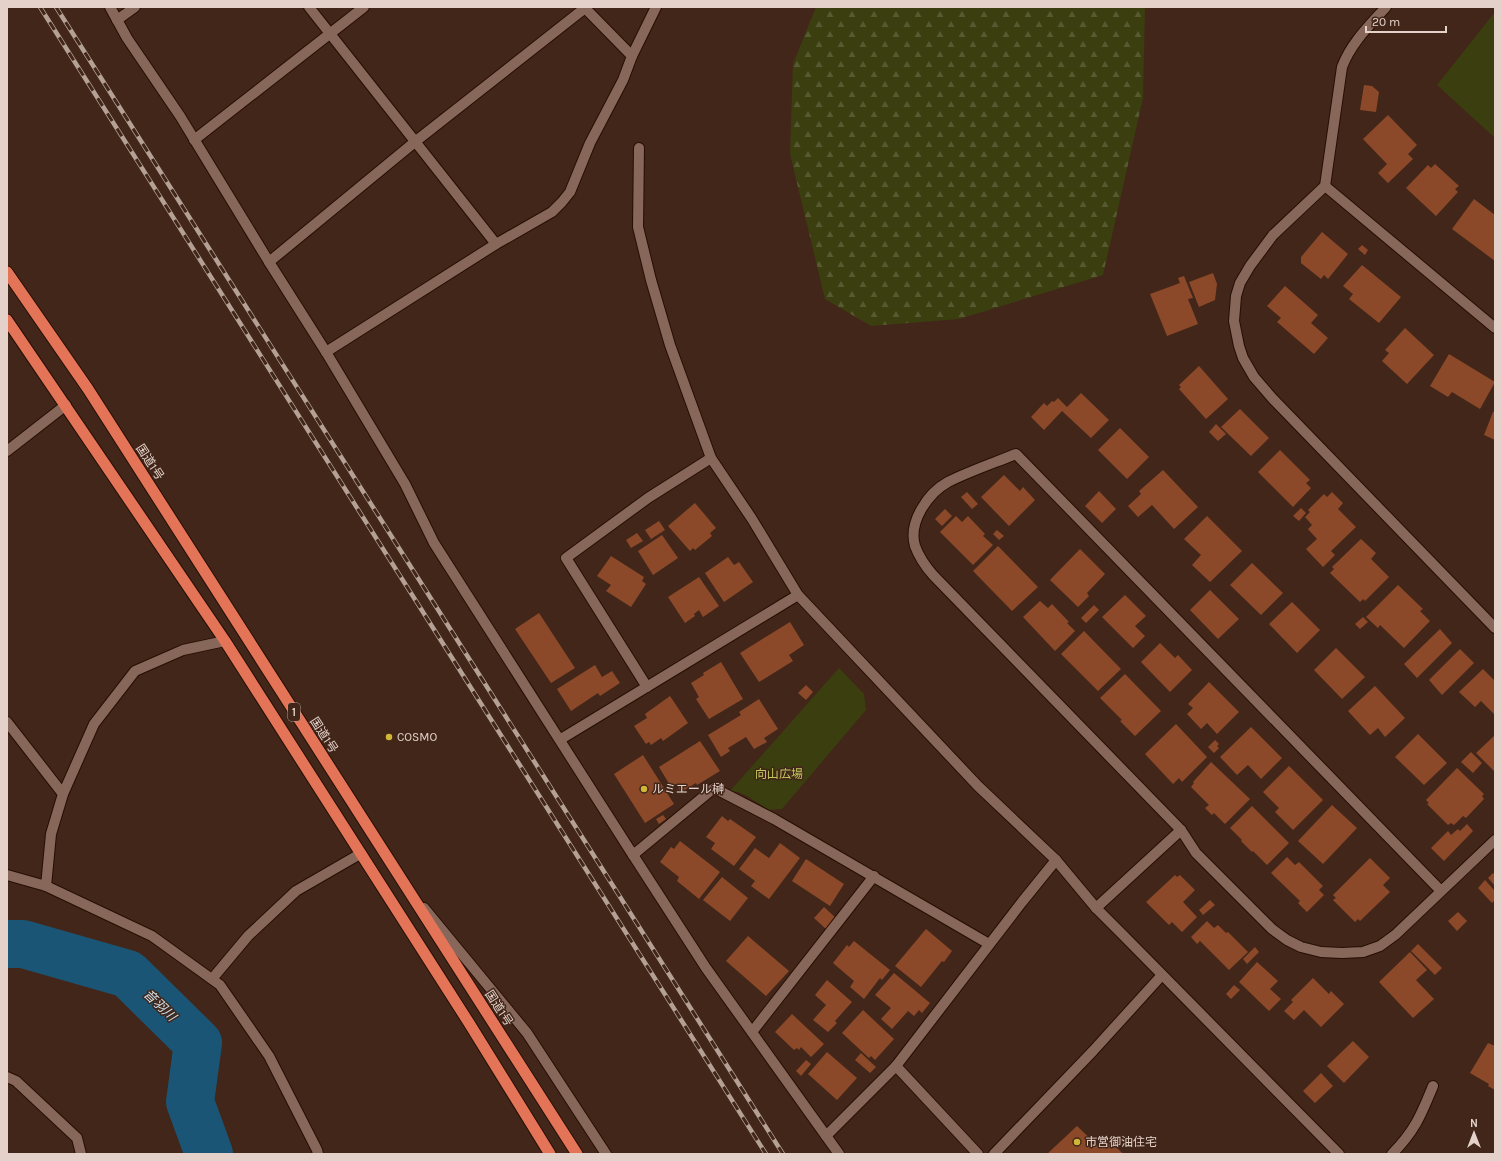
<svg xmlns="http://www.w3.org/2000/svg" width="1502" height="1161" font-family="Karla,'Noto Sans JP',sans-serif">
<defs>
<pattern id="forest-firs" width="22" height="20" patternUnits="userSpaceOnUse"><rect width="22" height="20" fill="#3b3e0f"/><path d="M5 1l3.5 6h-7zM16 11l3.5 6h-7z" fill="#575931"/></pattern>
</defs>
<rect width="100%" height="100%" fill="#412619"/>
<path fill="url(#forest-firs)" d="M816,7H1145L1143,98L1103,275L959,319L871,326L825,299L790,154L793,64Z"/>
<g fill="#3b3e0f">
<path d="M1495,12V138L1437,85Z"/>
<path d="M839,668L864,694L866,710L782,809L769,810L747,796L738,792L730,791Z"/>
</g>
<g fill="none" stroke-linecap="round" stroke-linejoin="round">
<path stroke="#1b5576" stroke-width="48" d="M7,944H23L128,974L198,1043L190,1102L209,1154"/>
</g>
<g fill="#8c4929">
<path d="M1364,85L1372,86L1379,92L1376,112L1360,110Z"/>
<path d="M1388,115L1417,145L1408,154L1413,159L1388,183L1378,173L1387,164L1363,139Z"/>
<path d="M1435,164L1459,186L1455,189L1458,192L1436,216L1406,188L1428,165L1431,168Z"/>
<path d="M1474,199L1495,215V261L1452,229Z"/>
<path d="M1322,232L1348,254L1328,279L1324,275L1321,279L1301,263V257Z"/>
<path d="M1362,245L1368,250L1365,255L1358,249Z"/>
<path d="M1362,265L1401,297L1379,323L1349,299L1353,294L1343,286Z"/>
<path d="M1213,273L1217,284L1215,300L1199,307L1189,282Z"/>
<path d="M1184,276L1193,298L1188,299L1198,324L1167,336L1150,294L1180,283L1178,278Z"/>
<path d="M1285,286L1318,315L1311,323L1328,338L1314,354L1277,322L1281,318L1267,306Z"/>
<path d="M1405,328L1434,355L1407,384L1382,361L1389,353L1385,350Z"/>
<path d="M1449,354L1495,382L1480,409L1452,392L1448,397L1430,386Z"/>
<path d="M1199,366L1228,399L1206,419L1179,389L1181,387L1179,385Z"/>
<path d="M1081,393L1109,420L1091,438L1062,411L1044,430L1031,417L1044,403L1047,406L1052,401L1054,402L1058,398L1067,407Z"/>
<path d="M1240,409L1269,438L1251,456L1221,427Z"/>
<path d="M1493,412H1495V440L1484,435Z"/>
<path d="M1216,424L1226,434L1218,441L1209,432Z"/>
<path d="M1120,428L1149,457L1127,479L1098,450Z"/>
<path d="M1280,450L1310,480L1306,483L1311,488L1293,507L1258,472Z"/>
<path d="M1163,470L1198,507L1174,529L1152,505L1138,517L1128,506L1141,494L1139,491Z"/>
<path d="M1004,475L1020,491L1023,487L1035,500L1009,526L981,497Z"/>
<path d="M1099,491L1116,509L1102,523L1085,506Z"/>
<path d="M967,492L978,504L972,509L961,497Z"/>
<path d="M1332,492L1343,503L1338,509L1356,527L1331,551L1335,555L1323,567L1306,549L1317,539L1308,529L1312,525L1305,517L1310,512L1308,510L1324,494L1327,497Z"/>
<path d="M695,503L716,528L710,533L712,536L695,550L693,548L690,551L668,526Z"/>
<path d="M1301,508L1306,513L1299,521L1293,516Z"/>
<path d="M945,509L952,516L942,526L935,519Z"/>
<path d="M956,516L962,522L968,516L985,534L983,536L993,545L973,565L940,532Z"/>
<path d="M1207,516L1242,551L1210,582L1192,565L1201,555L1184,539Z"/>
<path d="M659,521L665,530L651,539L645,530Z"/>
<path d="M997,530L1004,536L999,540L993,534Z"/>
<path d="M637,533L643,541L631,548L626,540Z"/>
<path d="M662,535L678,558L653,575L638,551Z"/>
<path d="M1361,539L1376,553L1371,559L1389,577L1365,601L1363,599L1360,602L1330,573L1334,569L1332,567Z"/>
<path d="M998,546L1038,587L1012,611L973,571Z"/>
<path d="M1080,549L1105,574L1087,593L1089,596L1078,607L1050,580Z"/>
<path d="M611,556L644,577L642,581L646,584L631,607L606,591L611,585L597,576Z"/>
<path d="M728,557L734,565L739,562L753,582L724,602L705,573Z"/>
<path d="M1252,563L1283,593L1261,615L1230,585Z"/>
<path d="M699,577L719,606L703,617L699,610L694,614L695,616L685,623L668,597Z"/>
<path d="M1398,585L1423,609L1420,611L1430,621L1404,648L1380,625L1378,628L1366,617Z"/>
<path d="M1210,590L1239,619L1218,639L1190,610Z"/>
<path d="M1125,595L1146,616L1135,626L1145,636L1133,648L1102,617Z"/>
<path d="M1040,601L1048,608L1052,604L1069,622L1067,623L1075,631L1055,651L1023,617Z"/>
<path d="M1292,602L1320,630L1297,653L1269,624Z"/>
<path d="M1094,605L1099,610L1086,623L1081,618Z"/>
<path d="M539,613L575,668L551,683L515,629Z"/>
<path d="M1363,617L1368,622L1360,629L1355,624Z"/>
<path d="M790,622L804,645L789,655L793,661L759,682L740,653Z"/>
<path d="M1440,629L1452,643L1417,678L1404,664Z"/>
<path d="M1084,631L1121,669L1098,691L1061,654Z"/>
<path d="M1160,643L1175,658L1178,655L1192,670L1170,692L1141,662Z"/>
<path d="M1336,648L1365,677L1342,699L1314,670Z"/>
<path d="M1460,649L1474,663L1442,695L1429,680Z"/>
<path d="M721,662L743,699L709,719L696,699L699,697L691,683L704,675L703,673Z"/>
<path d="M595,665L602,677L612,671L620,683L600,696L598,693L571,711L557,689Z"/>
<path d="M1483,669L1495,681V712L1494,714L1481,701L1475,707L1459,692Z"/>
<path d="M1125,674L1161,711L1135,736L1120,721L1122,720L1100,698Z"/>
<path d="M1209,682L1239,712L1217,734L1207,723L1201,729L1187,714L1193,708L1188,704Z"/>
<path d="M806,685L813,692L806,700L798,693Z"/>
<path d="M1375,686L1405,718L1385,737L1378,728L1370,735L1348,711Z"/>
<path d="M670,696L688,723L663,741L661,738L651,745L649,742L646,744L634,726L647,718L645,714Z"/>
<path d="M759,699L778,729L764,738L767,742L754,749L746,737L728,748L730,751L721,757L708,735L741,715L739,712Z"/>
<path d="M1176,724L1207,757L1182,782L1179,778L1173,784L1145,754Z"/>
<path d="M1251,727L1282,758L1261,779L1248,765L1237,775L1220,757Z"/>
<path d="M1418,734L1447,763L1424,785L1395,757Z"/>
<path d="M1495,735V772L1476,753Z"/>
<path d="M1215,740L1219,744L1217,746L1219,748L1214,753L1208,747Z"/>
<path d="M700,741L720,771L697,785L696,783L681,792L676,784L671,787L659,767Z"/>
<path d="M1471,752L1482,763L1473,773L1461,762Z"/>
<path d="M643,755L674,804L645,823L614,774Z"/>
<path d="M1211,762L1250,799L1225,824L1214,813L1212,815L1205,808L1209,805L1191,787L1194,783L1193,782Z"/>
<path d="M1289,766L1323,800L1293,830L1275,812L1279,808L1263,792Z"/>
<path d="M1457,768L1484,794L1482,796L1484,799L1466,818L1463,816L1454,825L1451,823L1448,825L1427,804L1429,803L1426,800Z"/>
<path d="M1332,805L1357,828L1323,864L1298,841Z"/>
<path d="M1252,806L1289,843L1267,865L1253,851L1252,852L1241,841L1242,840L1230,828Z"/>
<path d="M663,815L666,819L659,824L656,819Z"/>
<path d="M722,816L728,821L730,819L756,837L734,866L711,849L715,843L706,837Z"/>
<path d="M1467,824L1473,831L1444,861L1431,848L1448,831L1451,835L1458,829L1460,831Z"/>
<path d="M680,841L720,872L699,899L677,881L679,877L660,862L671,847L674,849Z"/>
<path d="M780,843L800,858L769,899L751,886L755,881L739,869L755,848L769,858Z"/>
<path d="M1287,857L1295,865L1299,862L1323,886L1319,890L1324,895L1307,912L1298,903L1300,901L1271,873Z"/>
<path d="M1370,858L1390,878L1383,885L1390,892L1360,921L1358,919L1355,922L1333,900L1336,898L1333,895Z"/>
<path d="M806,859L844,884L830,906L792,881Z"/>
<path d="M1493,873L1495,875V886L1488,878Z"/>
<path d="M1175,875L1177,877L1180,875L1195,890L1183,902L1197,917L1182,932L1172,922L1169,925L1146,902Z"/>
<path d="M722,877L748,898L730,921L703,900Z"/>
<path d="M1485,880L1495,891V900L1492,903L1478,888Z"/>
<path d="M1210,900L1215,905L1203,915L1199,910Z"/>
<path d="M824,907L837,919L827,930L814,918Z"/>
<path d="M1458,912L1467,921L1457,931L1448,921Z"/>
<path d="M1207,921L1214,928L1218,925L1226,933L1228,932L1248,952L1229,970L1200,941L1197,944L1191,937Z"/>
<path d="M926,929L952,951L944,962L942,961L921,987L895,966Z"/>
<path d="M748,936L789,971L766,996L726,961Z"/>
<path d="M854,941L890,970L882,980L880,978L864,999L850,987L854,981L833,963L847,945L849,947Z"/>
<path d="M1418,944L1442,968L1435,975L1411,951Z"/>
<path d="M1255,947L1259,952L1247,964L1243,959Z"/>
<path d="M1410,952L1427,970L1416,980L1434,999L1413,1018L1379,982Z"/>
<path d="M1257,962L1278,981L1270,989L1281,999L1269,1011L1239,982Z"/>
<path d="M894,973L930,1003L922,1013L919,1010L914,1016L908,1011L892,1029L881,1019L891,1008L875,995Z"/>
<path d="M1313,978L1329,994L1331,991L1344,1004L1321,1027L1304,1010L1294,1020L1284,1011L1293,1002L1291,1000Z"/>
<path d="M827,980L852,1002L835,1021L837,1023L828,1032L813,1020L826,1005L815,995Z"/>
<path d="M1234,985L1240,990L1231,999L1226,994Z"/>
<path d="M863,1010L894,1039L875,1060L871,1056L869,1058L842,1033Z"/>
<path d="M792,1014L824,1044L811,1057L801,1047L799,1050L797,1048L794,1050L775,1032Z"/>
<path d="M1353,1041L1369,1057L1344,1083L1327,1066Z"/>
<path d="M1488,1043L1495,1046V1090L1488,1086L1489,1084L1470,1073Z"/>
<path d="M827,1052L857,1078L837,1100L808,1074Z"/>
<path d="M861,1053L876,1067L870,1073L855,1060Z"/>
<path d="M806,1060L811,1064L801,1076L796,1071Z"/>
<path d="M1321,1073L1333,1086L1315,1103L1303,1091Z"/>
<path d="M1077,1126L1099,1147L1108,1138L1122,1153L1121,1154H1047Z"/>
</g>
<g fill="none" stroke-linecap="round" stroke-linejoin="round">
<g stroke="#270e03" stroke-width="12">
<g id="minor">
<path d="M110,7L127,38L180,116L269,262"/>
<path d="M309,7L496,244L552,212L562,202L570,192L590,143L623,80L632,56L656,7"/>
<path d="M584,7L632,56"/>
<path d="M1386,7C1369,26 1351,43 1342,67L1325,186L1273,235L1250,266L1240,283L1236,296L1234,321L1239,346L1243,358L1254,377L1273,399L1495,628"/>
<path d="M585,8L416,141L269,262L326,352L405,484L434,543L633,855L706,968L839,1154"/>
<path d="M117,20L135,7"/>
<path d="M194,140L364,7"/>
<path d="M639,148L638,227L651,280L670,345L711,458L752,519L798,595L978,786L1056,860L1096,908L1123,935L1339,1154"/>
<path d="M1325,186L1495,328"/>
<path d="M326,352L496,244"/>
<path d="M7,451L66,405"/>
<path d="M647,687L566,558L648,498L711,458"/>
<path d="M7,722L63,794L51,834L46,886"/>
<path d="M561,739L798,595"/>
<path d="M63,794L94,724L135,671L183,650L225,641"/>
<path d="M633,855L714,788L774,819L989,944"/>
<path d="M7,875L46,886L152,936L220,985L269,1056L317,1150L318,1154"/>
<path d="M1441,891L1016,454C994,463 970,471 948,482C928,493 908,522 915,546C919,557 926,567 933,575L1181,830L1196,853L1272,929L1287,940L1301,947L1321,952L1342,953L1363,952L1380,946L1395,935L1495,840"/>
<path d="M424,908L527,1033L606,1154"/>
<path d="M1096,908L1181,830"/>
<path d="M212,979L248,936L296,891L360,854"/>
<path d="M752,1032L874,876"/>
<path d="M896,1066L978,1154"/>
<path d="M7,1077L16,1081L77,1138L81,1154"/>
<path d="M826,1136L896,1066L1022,902L1056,860"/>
<path d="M994,1154L1093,1051L1162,975"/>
<path d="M1392,1154C1415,1131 1421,1115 1433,1086"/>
</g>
</g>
<g stroke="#270e03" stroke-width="13">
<g id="trunk">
<path d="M7,272L88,389L577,1154"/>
<path d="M7,320L225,641L469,1023L550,1154"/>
</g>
</g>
<use href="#minor" stroke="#876759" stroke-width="10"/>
<use href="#trunk" stroke="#e47458" stroke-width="11"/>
<g stroke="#b5a096" stroke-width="4.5">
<g id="rail">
<path d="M40,7L766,1154"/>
<path d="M56,7L783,1154"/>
</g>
</g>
<use href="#rail" stroke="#412619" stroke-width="3" stroke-dasharray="9" stroke-linecap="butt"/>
</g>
<g fill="#d1b736" stroke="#412619" stroke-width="1.5">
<circle cx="389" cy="737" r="4"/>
<circle cx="644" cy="789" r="4"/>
<circle cx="1077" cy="1142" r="4"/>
</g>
<g text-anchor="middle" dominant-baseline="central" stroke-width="3" stroke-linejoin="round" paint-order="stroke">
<rect fill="#412619" stroke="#b39e95" stroke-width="1" x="288" y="703" width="12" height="18" rx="3"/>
<g font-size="11" font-weight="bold" fill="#e4d2ca">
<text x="294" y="712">1</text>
</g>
<g font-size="12" fill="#e4d2ca" stroke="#412619">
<text transform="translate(150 462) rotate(57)">国道1号</text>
<text transform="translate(324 735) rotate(57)">国道1号</text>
<text transform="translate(499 1008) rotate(57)">国道1号</text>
</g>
<g font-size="12" fill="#e4d2ca" stroke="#412619" text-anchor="start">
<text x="397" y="737">COSMO</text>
<text x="652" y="789">ルミエール榊</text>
<text x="1085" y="1142">市営御油住宅</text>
</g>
<g font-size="12" fill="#c1c85e" stroke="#412619">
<text x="779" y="774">向山広場</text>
</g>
<g font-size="13" font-style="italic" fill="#d1e3f0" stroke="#412619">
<text transform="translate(160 1005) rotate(44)">音羽川</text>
</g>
</g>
<rect width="1502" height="1161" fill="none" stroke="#e4d2ca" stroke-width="16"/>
<g transform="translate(1474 1133)" stroke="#412619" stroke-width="3" paint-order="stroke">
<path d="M0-3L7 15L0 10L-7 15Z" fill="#e4d2ca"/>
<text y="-6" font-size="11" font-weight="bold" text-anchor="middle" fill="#e4d2ca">N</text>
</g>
<path d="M1366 26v6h80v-6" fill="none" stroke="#e4d2ca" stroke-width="2"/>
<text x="1372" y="26" font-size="12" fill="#e4d2ca" stroke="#412619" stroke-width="3" paint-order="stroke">20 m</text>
</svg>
